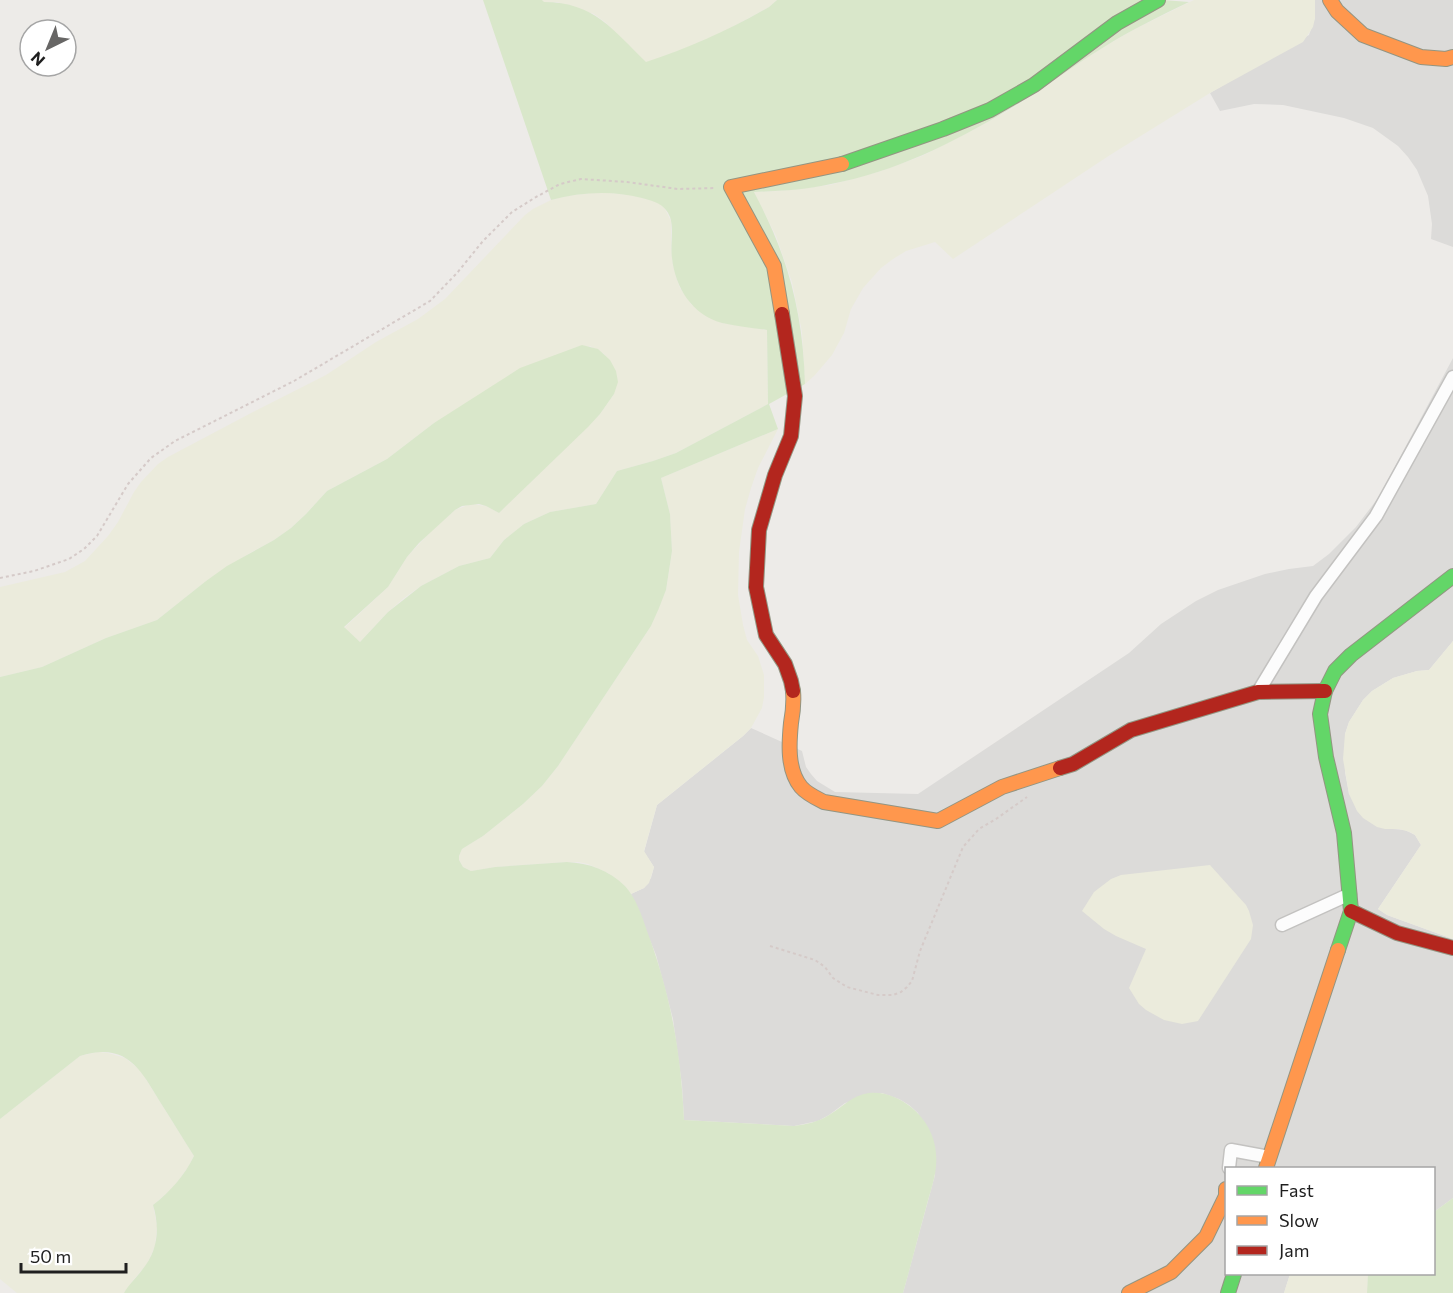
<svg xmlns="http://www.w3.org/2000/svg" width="1453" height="1293" font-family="Commissioner,sans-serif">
<rect width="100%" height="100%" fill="#edebe8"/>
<g fill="#dcdbd9">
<path d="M1315,0H1453V247L1431,239L1432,224L1428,196L1417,170L1408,157L1398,146L1373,128L1344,118L1283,105L1254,104L1220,111L1210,93L1309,35L1315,18Z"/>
<path d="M1453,358V641L1429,670L1417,671L1393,678L1372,691L1363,700L1349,722L1345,734V772L1349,794L1393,829L1405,830L1415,835L1421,845L1378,909L1387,915L1453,939V1198L1434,1212V1168H1226V1274H1290L1284,1293H903L935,1175L918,1113L909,1105L899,1099L882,1093L845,1103L829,1115L818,1121L794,1126L684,1120L682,1085L673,1019L656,955L631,894L644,888L651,878L654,867L644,852L657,805L743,736L751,728L802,751L806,767L811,774L817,781L835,792L918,794L1129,653L1161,624L1196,601L1218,590L1265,574L1289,569L1313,566L1329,554L1356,527L1378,498Z"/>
</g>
<g fill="#ebebdc">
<path d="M542,0H777L769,7L710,39L678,52L646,63L605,22L594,14L557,2H543Z"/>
<path d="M1194,0H1315V18L1313,27L1303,42L1210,93L1110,155L953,259L935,242L906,251L893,259L881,268L863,288L851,309L844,333L832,355L815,375L805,384L802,332L792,282L776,236L754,192L779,191L830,185L878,172L922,156L975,129L1008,111L1039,91L1071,68L1103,47L1137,28Z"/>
<path d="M598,192L632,195L655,201L661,204L665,209L671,221V249L673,265L677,280L680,288L691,304L705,315L722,323L767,330L768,404L676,453L653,461L617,471L596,504L550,512L524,524L504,540L490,558L459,566L421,586L404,598L388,612L360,642L344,628L388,587L407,557L433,529L455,510L471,504L486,506L499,513L600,414L614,394L604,354L590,346L434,423L387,459L327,491L306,514L291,528L274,540L250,553L206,581L157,620L106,638L42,667L0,677V587L65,572L85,561L108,536L118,522L134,492L141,482L158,464L168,457L253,412L326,375L376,342L418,319L445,299L525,215L533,209L551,200L567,196Z"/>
<path d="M778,429L758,468L751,488L745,509L739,552L738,595L743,625L747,640L758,656L764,675V697L762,708L751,728L743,736L657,805L644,851L654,867L649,883L644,888L631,894L625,886L608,873L588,864L578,862H567L495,867L471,871L463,867L459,860V856L462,849L483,836L523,804L542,786L558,766L651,626L666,590L672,551L670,514L661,478Z"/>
<path d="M1453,641V939L1387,915L1378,909L1421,845L1415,835L1410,832L1399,829H1385L1377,827L1363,818L1357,811L1349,794L1343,759L1345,734L1349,722L1363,700L1372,691L1393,678L1417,671L1429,670Z"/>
<path d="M1210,865L1246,905L1249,911L1253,925L1251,939L1198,1021L1182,1024L1164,1020L1146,1010L1139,1004L1129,988L1146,949L1116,936L1104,929L1082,911L1094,892L1111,879L1121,875Z"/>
<path d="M98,1052L108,1053L125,1058L140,1070L194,1156L188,1167L173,1188L153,1205L157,1226L155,1246L147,1264L134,1279L124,1293H17L0,1279V1119L80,1056Z"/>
<path d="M1290,1274H1368L1367,1293H1284Z"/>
</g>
<g fill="#d9e7ca">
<path d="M483,0H542L544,2C594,2 613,30 646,62C689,48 729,30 769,7L777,0H1163L1189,2C1160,16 1131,30 1104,47C1071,67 1041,91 1008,110C953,143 895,172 831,184C806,190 780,191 754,192C788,256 803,312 805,384L769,404L778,429L661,478L670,514L672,551L666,590L659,608L651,626L558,766L542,786L523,804L483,836L462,849L459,856V860L463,867L471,871L495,867L567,862C589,863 609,870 625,886C636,898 642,916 647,931C671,995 681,1053 684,1120L794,1126C807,1124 818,1122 829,1115C843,1107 852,1095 869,1093C884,1091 900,1098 911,1107C926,1119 935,1136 936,1154C938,1173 930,1191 926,1208C918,1237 911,1265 903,1293H124C129,1284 136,1278 142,1270C158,1251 160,1228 153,1205C171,1191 184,1176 194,1156C183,1139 173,1122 162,1105C141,1071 128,1041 80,1056L0,1119V677L42,667L106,638L157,620L206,581L227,566L274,540L291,528L306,514L327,491L387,459L434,423L520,368L582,345L598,349L610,360L616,371L618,382L614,394L600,414L588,427L499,513L486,506L479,504L462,506L455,510L419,543L407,557L388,587L344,627L360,642L388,612L421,586L459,566L490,558L504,540L524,524L550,512L596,504L617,471L653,461L676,453L768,404L767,330C752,328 737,326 722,323C692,315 675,287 672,258C670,246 674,228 670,217C665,204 654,201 642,198C611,190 581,192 551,200Z"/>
<path d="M1453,1198V1293H1367L1368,1274H1434V1212Z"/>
</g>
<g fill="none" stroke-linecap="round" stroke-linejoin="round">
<g stroke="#c3c2c0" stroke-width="15">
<g id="street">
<path d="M1258,692L1316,596L1376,516L1453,377"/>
<path d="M1282,925L1350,894"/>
<path d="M1229,1168L1231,1150L1269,1157"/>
</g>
</g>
<g stroke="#939582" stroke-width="16">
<g id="fast">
<path d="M842,164L943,129L990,110L1034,85L1117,23L1158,0"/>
<path d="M1338,950L1351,911L1344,833L1326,757L1320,714L1325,691L1335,671L1351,655L1453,576"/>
<path d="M1228,1293L1234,1274"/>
</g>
</g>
<g stroke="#939582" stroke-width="16">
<g id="slow">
<path d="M1330,0L1337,11L1363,35L1421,57L1446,59L1453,57"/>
<path d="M782,314L774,266L731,187L842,164"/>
<path d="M793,691C794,702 793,712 791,723C789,743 787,770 801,787C807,794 816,798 824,802L938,821L1002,787L1060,768"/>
<path d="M1266,1168L1338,950"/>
<path d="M1129,1293L1171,1272L1206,1237L1226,1196V1189"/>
</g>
</g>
<g stroke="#939582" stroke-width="16">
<g id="jam">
<path d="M782,314L795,396L791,436L775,475L759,530L756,587L766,635L785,664L791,681L793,691"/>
<path d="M1060,768L1073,764L1131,730L1258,692L1325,691"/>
<path d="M1351,911L1397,933L1453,948"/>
</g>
</g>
<g stroke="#d5cac8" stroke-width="2" stroke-dasharray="3 3" stroke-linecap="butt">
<path d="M0,578L34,571L69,559L84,549L97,536L128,484L151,458L175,441L294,381L430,301L457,273L483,241L512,212L536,197L560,184L581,179L627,182L678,189L716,188"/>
<path d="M770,946L815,960L825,967L833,978L847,987L878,995H893L901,992L907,987L912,981L920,951L963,847L979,829L996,819L1027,797"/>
</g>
<use href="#street" stroke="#fcfcfc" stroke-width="12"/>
<use href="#fast" stroke="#63d668" stroke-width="14"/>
<use href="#slow" stroke="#ff974d" stroke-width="14"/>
<use href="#jam" stroke="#b3261e" stroke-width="14"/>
</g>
<rect x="1225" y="1167" width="210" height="108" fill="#ffffff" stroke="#a5a5a5" stroke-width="1.5"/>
<rect x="1237" y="1186" width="30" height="9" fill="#63d668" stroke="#a5a5a5" stroke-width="1.5"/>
<text x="1279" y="1197" font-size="18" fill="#1f1f1f">Fast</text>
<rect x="1237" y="1216" width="30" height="9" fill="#ff974d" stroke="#a5a5a5" stroke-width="1.5"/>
<text x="1279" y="1227" font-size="18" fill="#1f1f1f">Slow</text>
<rect x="1237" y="1246" width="30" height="9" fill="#b3261e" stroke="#a5a5a5" stroke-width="1.5"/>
<text x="1279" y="1257" font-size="18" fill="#1f1f1f">Jam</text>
<g transform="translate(48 48) rotate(223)"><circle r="28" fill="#ffffff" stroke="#a5a5a5" stroke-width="1.5"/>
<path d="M0-4.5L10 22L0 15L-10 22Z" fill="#676665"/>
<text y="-9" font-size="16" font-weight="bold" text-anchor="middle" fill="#1f1f1f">N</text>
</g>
<path d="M21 1263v9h105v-9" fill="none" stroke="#1f1f1f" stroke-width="3"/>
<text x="30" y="1263" font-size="18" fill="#1f1f1f" stroke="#ffffff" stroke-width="4.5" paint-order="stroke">50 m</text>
</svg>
